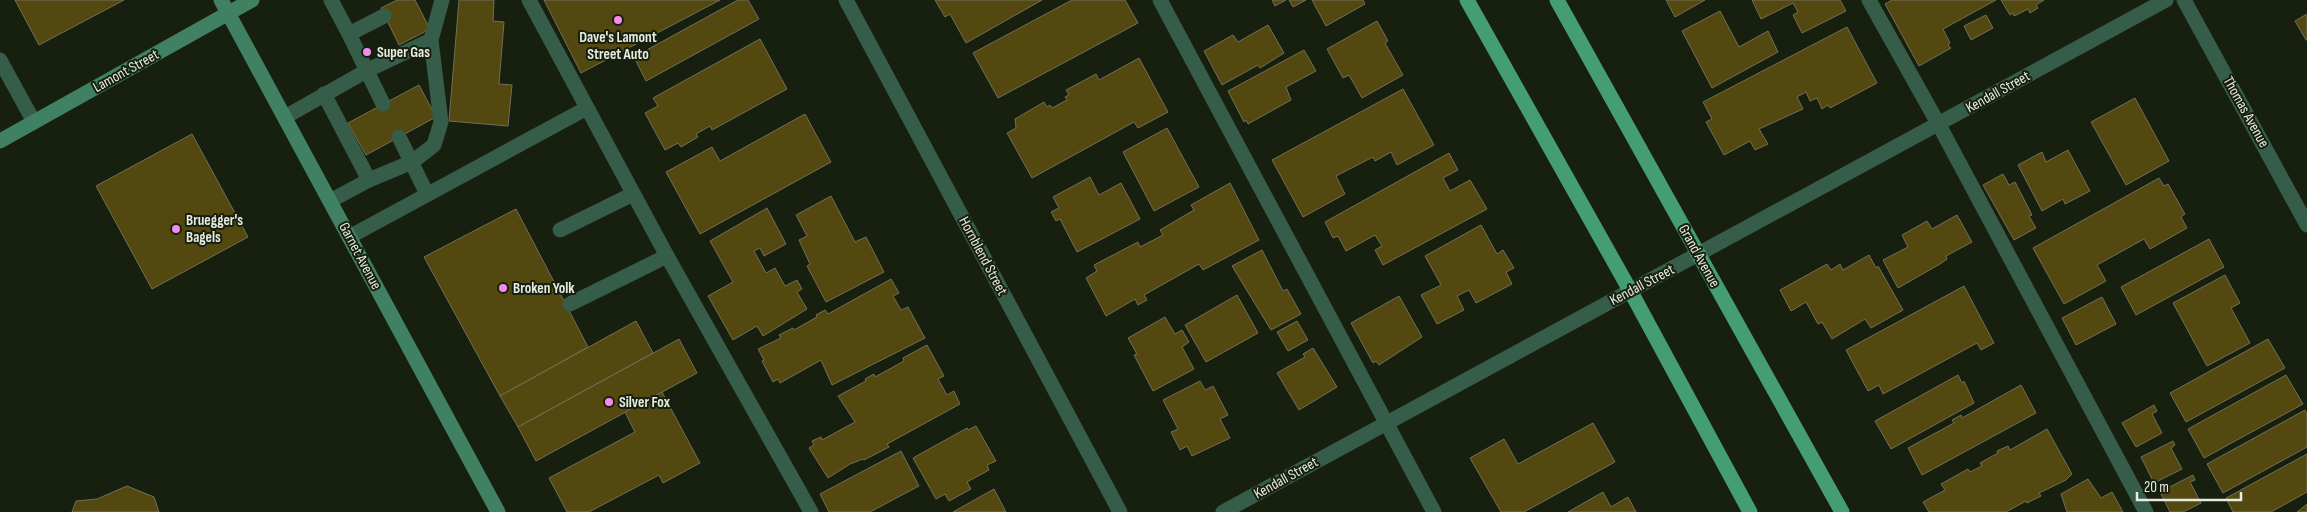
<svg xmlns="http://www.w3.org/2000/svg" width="2307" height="512" font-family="'Sofia Sans Condensed',sans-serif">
<rect width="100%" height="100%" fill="#171f0e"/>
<g fill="#53480f" stroke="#746f58">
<path d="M15,0H124L39,45Z"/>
<path d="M397,0H415L430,29L399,45L381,8Z"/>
<path d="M459,0H494L493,21L504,22L499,84L512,85L508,126L449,121Z"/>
<path d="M544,0H720L581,73Z"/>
<path d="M738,0H748L759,19L646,81L634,57Z"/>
<path d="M935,0H1042L966,43L950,14L945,17Z"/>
<path d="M1072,0H1125L1138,23L998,98L973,53Z"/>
<path d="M1272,0H1286L1275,6Z"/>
<path d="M1289,0H1306L1293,7Z"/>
<path d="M1312,0H1363L1365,4L1326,26Z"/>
<path d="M1666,0H1705L1675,17Z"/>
<path d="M1752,0H1840L1846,11L1802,33L1793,15L1798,12L1793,3L1761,19Z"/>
<path d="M1892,0H1996L1943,29L1950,43L1948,45L1951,48L1919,66L1885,4Z"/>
<path d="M2001,0H2044L2036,5L2038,8L2030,13L2028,9L2014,16L2013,13L2010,15Z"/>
<path d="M1720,11L1739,47L1768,31L1778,52L1712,88L1682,31Z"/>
<path d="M2307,14V40H2306L2295,21Z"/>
<path d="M1986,15L1993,28L1971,40L1964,26Z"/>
<path d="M1377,21L1388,41L1385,43L1403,75L1362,98L1349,75L1343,78L1327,49Z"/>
<path d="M1268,25L1284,53L1260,68L1258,65L1222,85L1204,51L1233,35L1238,42Z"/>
<path d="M1847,27L1877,83L1830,108L1828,105L1822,109L1817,98L1810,101L1806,92L1797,97L1803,109L1759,129L1768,144L1755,150L1750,141L1724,155L1706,122L1712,119L1703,102Z"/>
<path d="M760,39L787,89L712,130L710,126L696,134L698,137L681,147L678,143L665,150L645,113L658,106L653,98Z"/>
<path d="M1304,50L1316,71L1286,87L1291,100L1248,124L1246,120L1244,122L1228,91Z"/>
<path d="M1139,58L1168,112L1138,128L1134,122L1032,178L1007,133L1016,128L1015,119L1044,102L1047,107L1050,105L1052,108L1067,100L1065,97L1069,95L1066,90L1096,74L1099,80Z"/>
<path d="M419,85L436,117L366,155L348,123Z"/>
<path d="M1403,89L1434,145L1397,165L1391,152L1375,161L1373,157L1336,176L1345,194L1303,217L1272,160Z"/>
<path d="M2135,98L2169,161L2126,185L2091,122Z"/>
<path d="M805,114L831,162L700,234L666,172L712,147L720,161Z"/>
<path d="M1167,128L1199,187L1154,211L1123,152Z"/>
<path d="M192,134L248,237L152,289L96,186Z"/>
<path d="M2068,150L2090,191L2065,204L2063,199L2042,211L2018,165L2042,152L2046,162Z"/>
<path d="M1449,153L1458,170L1443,178L1450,191L1470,180L1487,209L1383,265L1375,250L1382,246L1375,235L1346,251L1338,236L1333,238L1325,222Z"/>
<path d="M2003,174L2009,185L2015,182L2032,215L2029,216L2036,228L2014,240L1983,185Z"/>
<path d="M1090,177L1099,195L1121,183L1140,219L1077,252L1060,219L1056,221L1051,212L1059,208L1053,197Z"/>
<path d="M2159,178L2164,186L2168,184L2185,214L2181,217L2187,228L2150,249L2144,239L2097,265L2106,281L2064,304L2033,248Z"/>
<path d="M1230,183L1259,240L1203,270L1199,264L1144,295L1147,300L1138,305L1135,299L1106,316L1086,278L1097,271L1094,265L1138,242L1140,247L1163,235L1160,230L1194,210L1191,205Z"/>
<path d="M831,196L855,242L866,237L884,272L826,302L807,266L810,264L799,240L807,236L796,215Z"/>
<path d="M767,208L786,244L764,256L760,248L754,251L766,273L775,268L785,286L797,280L802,289L797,292L807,309L763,336L757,326L733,340L708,296L733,282L710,241Z"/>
<path d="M516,209L588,347L500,396L424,257Z"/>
<path d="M1957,215L1972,242L1946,256L1947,259L1940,264L1898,288L1883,260L1908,247L1902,235L1927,221L1932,229Z"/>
<path d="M1481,225L1497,254L1503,250L1514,268L1506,272L1512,284L1476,303L1469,290L1457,296L1464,310L1437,324L1421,295L1441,285L1425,256Z"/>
<path d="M2209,239L2224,267L2136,315L2121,287Z"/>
<path d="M1262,250L1283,291L1287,289L1301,314L1271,330L1232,266Z"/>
<path d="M1869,255L1876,268L1878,266L1903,310L1871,328L1865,319L1832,339L1822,322L1818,324L1806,302L1791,311L1780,290L1827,264L1831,270L1840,264L1843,270Z"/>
<path d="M2225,275L2240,303L2231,308L2250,343L2207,366L2173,303Z"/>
<path d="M891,279L899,293L893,296L901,310L908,307L925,338L832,385L821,360L780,383L778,379L773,382L762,361L764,360L758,349L781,338L779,335L793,328L794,330L817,317L816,315L825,310L828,314Z"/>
<path d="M1964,286L1994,343L1981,350L1977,343L1883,394L1879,385L1868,391L1846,350Z"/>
<path d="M1237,295L1258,333L1206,362L1185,325Z"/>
<path d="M1399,296L1422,337L1379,365L1376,361L1373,363L1351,323Z"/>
<path d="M2102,297L2116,324L2076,345L2062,318Z"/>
<path d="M1165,317L1175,334L1182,330L1189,342L1182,347L1194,369L1153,391L1134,355L1137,354L1128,338Z"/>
<path d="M636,321L653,353L518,427L500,396Z"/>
<path d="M1297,321L1308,340L1288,351L1277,332Z"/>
<path d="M679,339L697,373L536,461L518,427Z"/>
<path d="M2268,339L2285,368L2186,422L2170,393Z"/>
<path d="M927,345L944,376L938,379L947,395L954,391L960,404L887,444L889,447L864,460L863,459L850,464L828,478L809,448L814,445L812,441L821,437L822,440L855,422L838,396L866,381L865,379L874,374L875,377L904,361L903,358Z"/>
<path d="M1313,348L1337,387L1299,410L1277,373L1305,357L1303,354Z"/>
<path d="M1958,375L1962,383L1964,381L1974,403L1891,449L1875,421Z"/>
<path d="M2286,375L2303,404L2204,458L2188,429Z"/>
<path d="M1200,381L1205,390L1213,386L1228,415L1220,419L1230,438L1192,456L1187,446L1180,450L1171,432L1178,429L1163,400Z"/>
<path d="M2021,385L2036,413L1922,475L1908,448L1954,423L1952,420L1961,415L1962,418Z"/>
<path d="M662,392L700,463L663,483L659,475L589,512H567L549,478L635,432L625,412Z"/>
<path d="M2154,405L2157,411L2152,414L2162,433L2136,447L2122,423Z"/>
<path d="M2305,410L2307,414V447L2223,493L2207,464Z"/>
<path d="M1593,423L1615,462L1524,512H1501L1470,458L1504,439L1518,464Z"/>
<path d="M976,426L996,461L987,465L989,470L967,482L971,489L949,501L945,494L936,499L913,458L967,428L968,430Z"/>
<path d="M2047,429L2072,474L2066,480L2039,493L2041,496L2027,503L2026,501L2006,512H1929L1923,502L1945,490L1941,484L1968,469L1970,472L1982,466L1980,463L1998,453L1997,451L2008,446L2010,450Z"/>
<path d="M2173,441L2175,445L2171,448L2182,469L2154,483L2141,457Z"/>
<path d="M901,451L919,486L870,512H829L820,494Z"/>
<path d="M2307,454V492L2271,512H2233L2226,498Z"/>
<path d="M2193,475L2195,480L2190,482L2201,503L2183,512H2170L2160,492Z"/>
<path d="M2088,479L2101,498L2112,492L2123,512H2067L2061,494Z"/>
<path d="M127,486L154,497L159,512H72L76,501L97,499Z"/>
<path d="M994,489L1006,512H953Z"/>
<path d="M1603,492L1611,507L1628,497L1636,512H1568Z"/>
<path d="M2307,504V512H2297Z"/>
</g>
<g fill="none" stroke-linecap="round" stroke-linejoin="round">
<g stroke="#355d49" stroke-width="15">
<path d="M331,0L349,34"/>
<path d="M529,0L667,256L811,512"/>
<path d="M1160,0L1434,512"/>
<path d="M1869,0L1939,125L2146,512"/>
<path d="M0,60L34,122"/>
<path d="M324,94L369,180L412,162L434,145L441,122L431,40L442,0"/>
<path d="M383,104L349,34L384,16"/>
<path d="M285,117L368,70L431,40"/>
<path d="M399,137L427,194"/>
<path d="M330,201L369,180"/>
<path d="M560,230L633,194"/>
<path d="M349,237L587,108"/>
<path d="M570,304L667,256"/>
</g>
<g stroke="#355d49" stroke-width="15">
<path d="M846,0L1120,512"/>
<path d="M2184,0L2307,225"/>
<path d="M1223,512L2166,0"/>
</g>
<g stroke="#3f8162" stroke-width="15">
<path d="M221,0L498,512"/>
<path d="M0,141L252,0"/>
</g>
<g stroke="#459d75" stroke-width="15">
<path d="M1467,0L1631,292L1750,512"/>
<path d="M1557,0L1842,512"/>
</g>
</g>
<g fill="#f589ee" stroke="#171f0e" stroke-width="2">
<circle cx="618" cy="20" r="5"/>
<circle cx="367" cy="52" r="5"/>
<circle cx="176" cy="229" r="5"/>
<circle cx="503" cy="288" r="5"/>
<circle cx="609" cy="402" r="5"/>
</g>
<g text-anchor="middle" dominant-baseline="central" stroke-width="4" stroke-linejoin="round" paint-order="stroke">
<g font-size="15" font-weight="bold" fill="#e6ece0" stroke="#171f0e" text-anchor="start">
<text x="618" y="37" text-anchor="middle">Dave's Lamont<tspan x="618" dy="17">Street Auto</tspan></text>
<text x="377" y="52">Super Gas</text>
<text x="186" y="220">Bruegger's<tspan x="186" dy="17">Bagels</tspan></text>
<text x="513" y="288">Broken Yolk</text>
<text x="619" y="402">Silver Fox</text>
</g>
<g font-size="15" fill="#e6ece0" stroke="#171f0e">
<text transform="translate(126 71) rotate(-29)">Lamont Street</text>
<text transform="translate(1998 92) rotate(-29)">Kendall Street</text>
<text transform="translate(2246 112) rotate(61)">Thomas Avenue</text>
<text transform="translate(360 256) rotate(62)">Garnet Avenue</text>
<text transform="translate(983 256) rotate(62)">Hornblend Street</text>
<text transform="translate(1699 256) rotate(61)">Grand Avenue</text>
<text transform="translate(1642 285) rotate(-28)">Kendall Street</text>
<text transform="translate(1286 478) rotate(-29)">Kendall Street</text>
</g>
</g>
<path d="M2137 492v8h104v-8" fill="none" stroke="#e6ece0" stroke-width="2.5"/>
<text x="2144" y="492" font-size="15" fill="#e6ece0" stroke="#171f0e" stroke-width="4" paint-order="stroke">20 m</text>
</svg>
